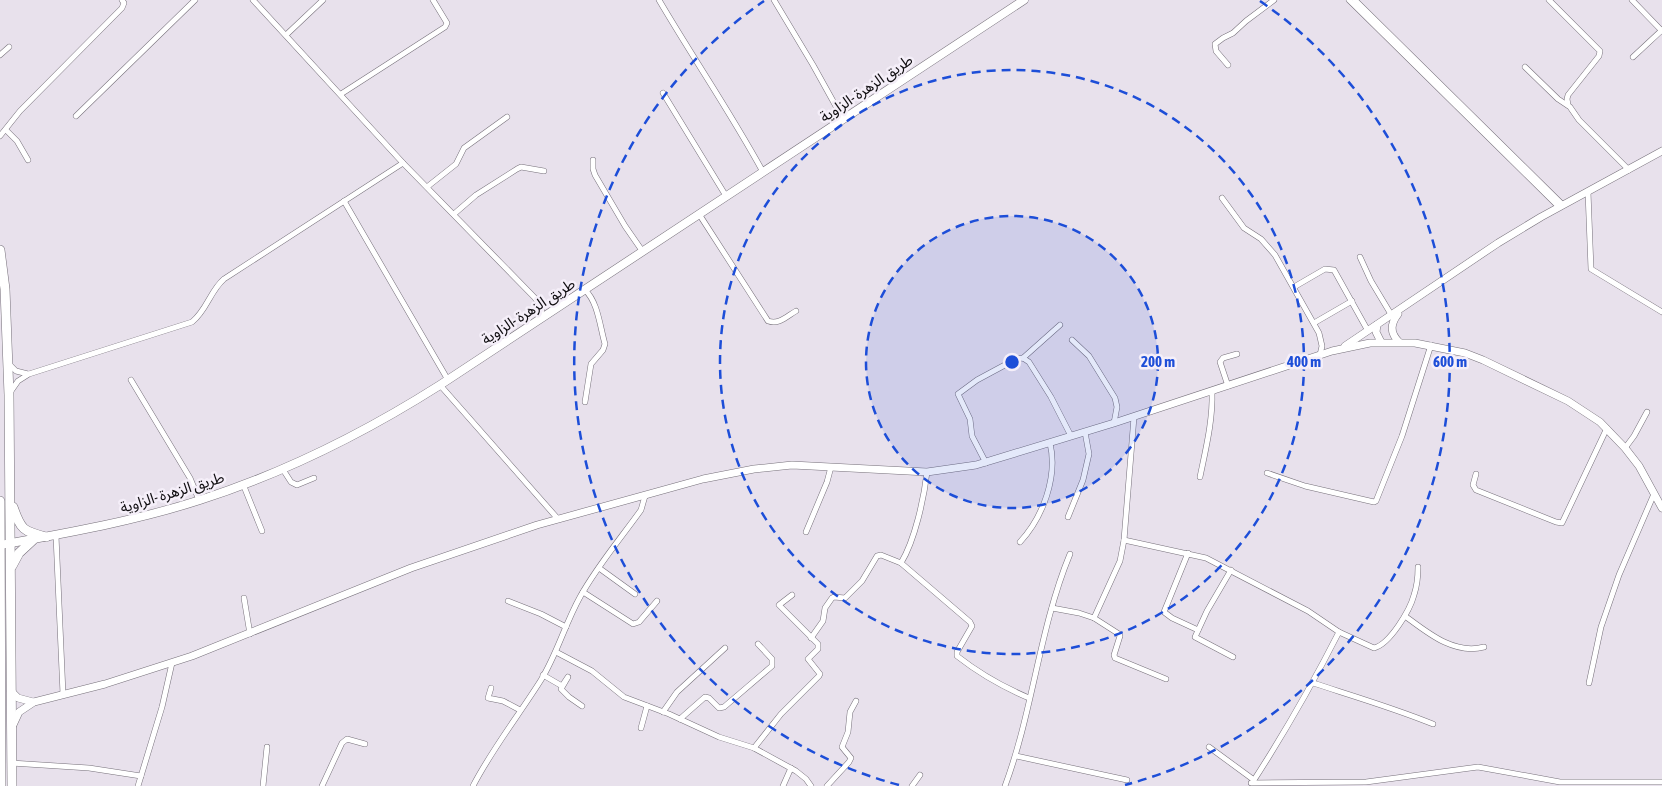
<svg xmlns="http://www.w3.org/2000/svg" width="1662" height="786" font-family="'Asap Condensed','Noto Sans Arabic',sans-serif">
<rect width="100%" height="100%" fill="#e8e1ec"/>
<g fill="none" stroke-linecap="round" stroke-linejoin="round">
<g stroke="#76707a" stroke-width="6">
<g id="street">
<path d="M253,0L403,163L535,298L542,308L540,319"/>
<path d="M659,0C693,58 731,113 763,172"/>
<path d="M774,0L813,65L843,119"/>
<path d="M1349,0L1559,207"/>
<path d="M1355,0L1563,205"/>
<path d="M1549,0L1600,51L1599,56L1568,95L1567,99L1568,105"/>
<path d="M1632,0L1662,31"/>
<path d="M286,35L323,0"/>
<path d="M0,55L9,47"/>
<path d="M1633,57L1662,30"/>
<path d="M1228,65L1216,51L1215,44L1223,38L1233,33L1246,21L1274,0"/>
<path d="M1525,67L1558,99L1570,107L1579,120L1629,170"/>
<path d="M663,93L726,196"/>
<path d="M341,94L445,27L447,23L433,0"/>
<path d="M76,116L195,0"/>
<path d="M6,130L17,141L28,160"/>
<path d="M0,136L20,111L122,8L124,3L122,0"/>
<path d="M593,160V169L595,175L625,226L643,252"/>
<path d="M427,187L456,164L464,148L507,117"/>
<path d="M1588,192L1591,269L1662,312"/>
<path d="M1222,198L1244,228L1261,239L1275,255L1319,333L1322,346L1320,355"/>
<path d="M344,201L448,380"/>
<path d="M454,214L476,195L517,169L521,167L544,171"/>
<path d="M699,214L768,321C779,325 787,316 796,311"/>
<path d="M1360,257L1371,281L1392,316"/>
<path d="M1294,287L1325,269L1334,270L1368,331"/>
<path d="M1314,323L1352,301"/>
<path d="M1072,340L1089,356L1115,398L1117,407L1114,423"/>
<path d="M1023,358L1060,325"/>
<path d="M8,363L16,371L28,374"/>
<path d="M131,380L190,478L199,500"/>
<path d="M440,385L558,519"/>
<path d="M1228,386L1220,362L1223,358L1237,354"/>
<path d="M11,391L18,381L29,374L192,322C207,310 210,291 224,279L403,163"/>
<path d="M585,402L591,364L603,350L605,344C600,327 598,302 585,290"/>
<path d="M1625,448L1634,436L1647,412"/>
<path d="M986,463L972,436L970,419L958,394L977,380L1016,359L1023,358L1029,362L1051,397L1071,436"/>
<path d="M282,468L291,482L297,485L314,478"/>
<path d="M1267,473L1305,486L1374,502L1376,501L1402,436L1431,345"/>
<path d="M1476,474L1473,485L1476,490L1556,522L1562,523L1607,428"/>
<path d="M1200,477C1206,448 1213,420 1212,391"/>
<path d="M243,484L262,531"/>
<path d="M1068,517L1083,480L1089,454L1085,432"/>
<path d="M806,532L827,482L831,467"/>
<path d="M56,536L63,694"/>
<path d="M1124,540L1206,558L1308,611L1339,632L1374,648C1390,644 1410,610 1414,595C1417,586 1418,577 1418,567"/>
<path d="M1020,542C1043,517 1058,477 1050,443"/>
<path d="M1188,553L1164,612L1172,618L1198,630"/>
<path d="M901,563C915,540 924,498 927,472"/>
<path d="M599,568L635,594"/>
<path d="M1231,570L1207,611L1195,637L1233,657"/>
<path d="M583,592L633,624L639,622L657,601"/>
<path d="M244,598L250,634"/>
<path d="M508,601L541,614L566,627"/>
<path d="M1052,608L1079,613L1094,618L1120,561L1124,540L1134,417"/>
<path d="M1405,616C1428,633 1454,655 1484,647"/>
<path d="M1094,618L1119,634L1120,636L1114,655L1115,658L1166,679"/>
<path d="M811,638L823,621L825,608L832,598L834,597L845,598L862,581L877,556L881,555L901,563L970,622L972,626L957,652V656C980,674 1003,687 1029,698"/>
<path d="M556,652L592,671L624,697L669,714L719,737L754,748L796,771L806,779L811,786"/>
<path d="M543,675L562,686L568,677L561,689L569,697L582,706"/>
<path d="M1313,683C1353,696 1394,708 1433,724"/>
<path d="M1589,683L1601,627L1619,575L1654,494"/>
<path d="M491,688L488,698L503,701L520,710"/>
<path d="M663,712L677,692L725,648"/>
<path d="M680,719L705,697L709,698L719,708L724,707L772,666V659L758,644"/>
<path d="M641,728L647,706"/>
<path d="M1209,747L1254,780C1285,732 1313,683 1339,632"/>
<path d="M754,748L781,714L819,676L820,674L808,659L818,649V644L779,605L792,595"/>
<path d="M1016,756L1127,780"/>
<path d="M11,763L89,768L141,776"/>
<path d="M1251,783L1366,782L1478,767L1560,782H1662"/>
<path d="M138,786L162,707L172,663"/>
<path d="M263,786L267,747"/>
<path d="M322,786L342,743L347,739L365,744"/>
<path d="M473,786C492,749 519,715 541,680C557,654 565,624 580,597C597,566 621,538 641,510L645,496"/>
<path d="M783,786L791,768"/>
<path d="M827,786L849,762L851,758L842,747L848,732L850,712L856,701"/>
<path d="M912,786L920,775"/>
<path d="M1005,786C1033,711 1039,629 1070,554"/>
</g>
</g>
<g stroke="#76707a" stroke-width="8">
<g id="secondary">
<path d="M1398,314C1391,323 1389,332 1399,342"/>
<path d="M1377,325L1376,332L1381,342"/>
<path d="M1345,346L1498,243L1541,217L1662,151"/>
<path d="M11,691L18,698L33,702"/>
<path d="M13,725L19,712L34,702L105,684L192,656L411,568L537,525L703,479L754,469L792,465L927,472L976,465L1114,423L1332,351L1370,343H1415L1465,353L1483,360L1568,401L1600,422L1625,448L1639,466L1662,508"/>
</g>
</g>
<g stroke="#76707a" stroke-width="9">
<path id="primary" d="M0,545C67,533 135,521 200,500C284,473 366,432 440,385L1024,0"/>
</g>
<g stroke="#76707a" stroke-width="10">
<g id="highway">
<path d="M0,250L5,289L9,395L12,786"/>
<path d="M0,501L1,786"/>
<path d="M13,507C21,530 23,531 46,537"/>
<path d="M12,566L19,553L33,540"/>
</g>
</g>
<use href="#street" stroke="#fff" stroke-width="5"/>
<use href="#secondary" stroke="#fff" stroke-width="7"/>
<use href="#primary" stroke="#fff" stroke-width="8"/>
<use href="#highway" stroke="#fff" stroke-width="9"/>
</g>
<circle cx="1012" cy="362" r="146" fill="#1d4ed8" fill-opacity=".12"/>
<g fill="none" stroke="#1d4ed8" stroke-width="2.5" stroke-dasharray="9 6">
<circle cx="1012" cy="362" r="146"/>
<circle cx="1012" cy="362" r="292"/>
<path d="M899 785A438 438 0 0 1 764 1M1260 1A438 438 0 0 1 1125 785"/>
</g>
<g text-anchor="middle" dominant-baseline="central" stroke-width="5" stroke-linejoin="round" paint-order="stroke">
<g font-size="15" fill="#0e0c0f" stroke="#f5eff9">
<text transform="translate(866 88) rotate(-34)">طريق الزهرة -الزاوية</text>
<text transform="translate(528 311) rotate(-33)">طريق الزهرة -الزاوية</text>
<text transform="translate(172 492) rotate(-17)">طريق الزهرة -الزاوية</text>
</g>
</g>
<circle cx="1012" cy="362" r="8" fill="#1d4ed8" stroke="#f5eff9" stroke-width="2.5"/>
<g font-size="15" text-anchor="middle" font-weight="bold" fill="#1d4ed8" stroke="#f5eff9" stroke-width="5" stroke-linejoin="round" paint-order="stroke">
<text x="1158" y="367">200 m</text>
<text x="1304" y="367">400 m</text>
<text x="1450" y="367">600 m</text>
</g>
</svg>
